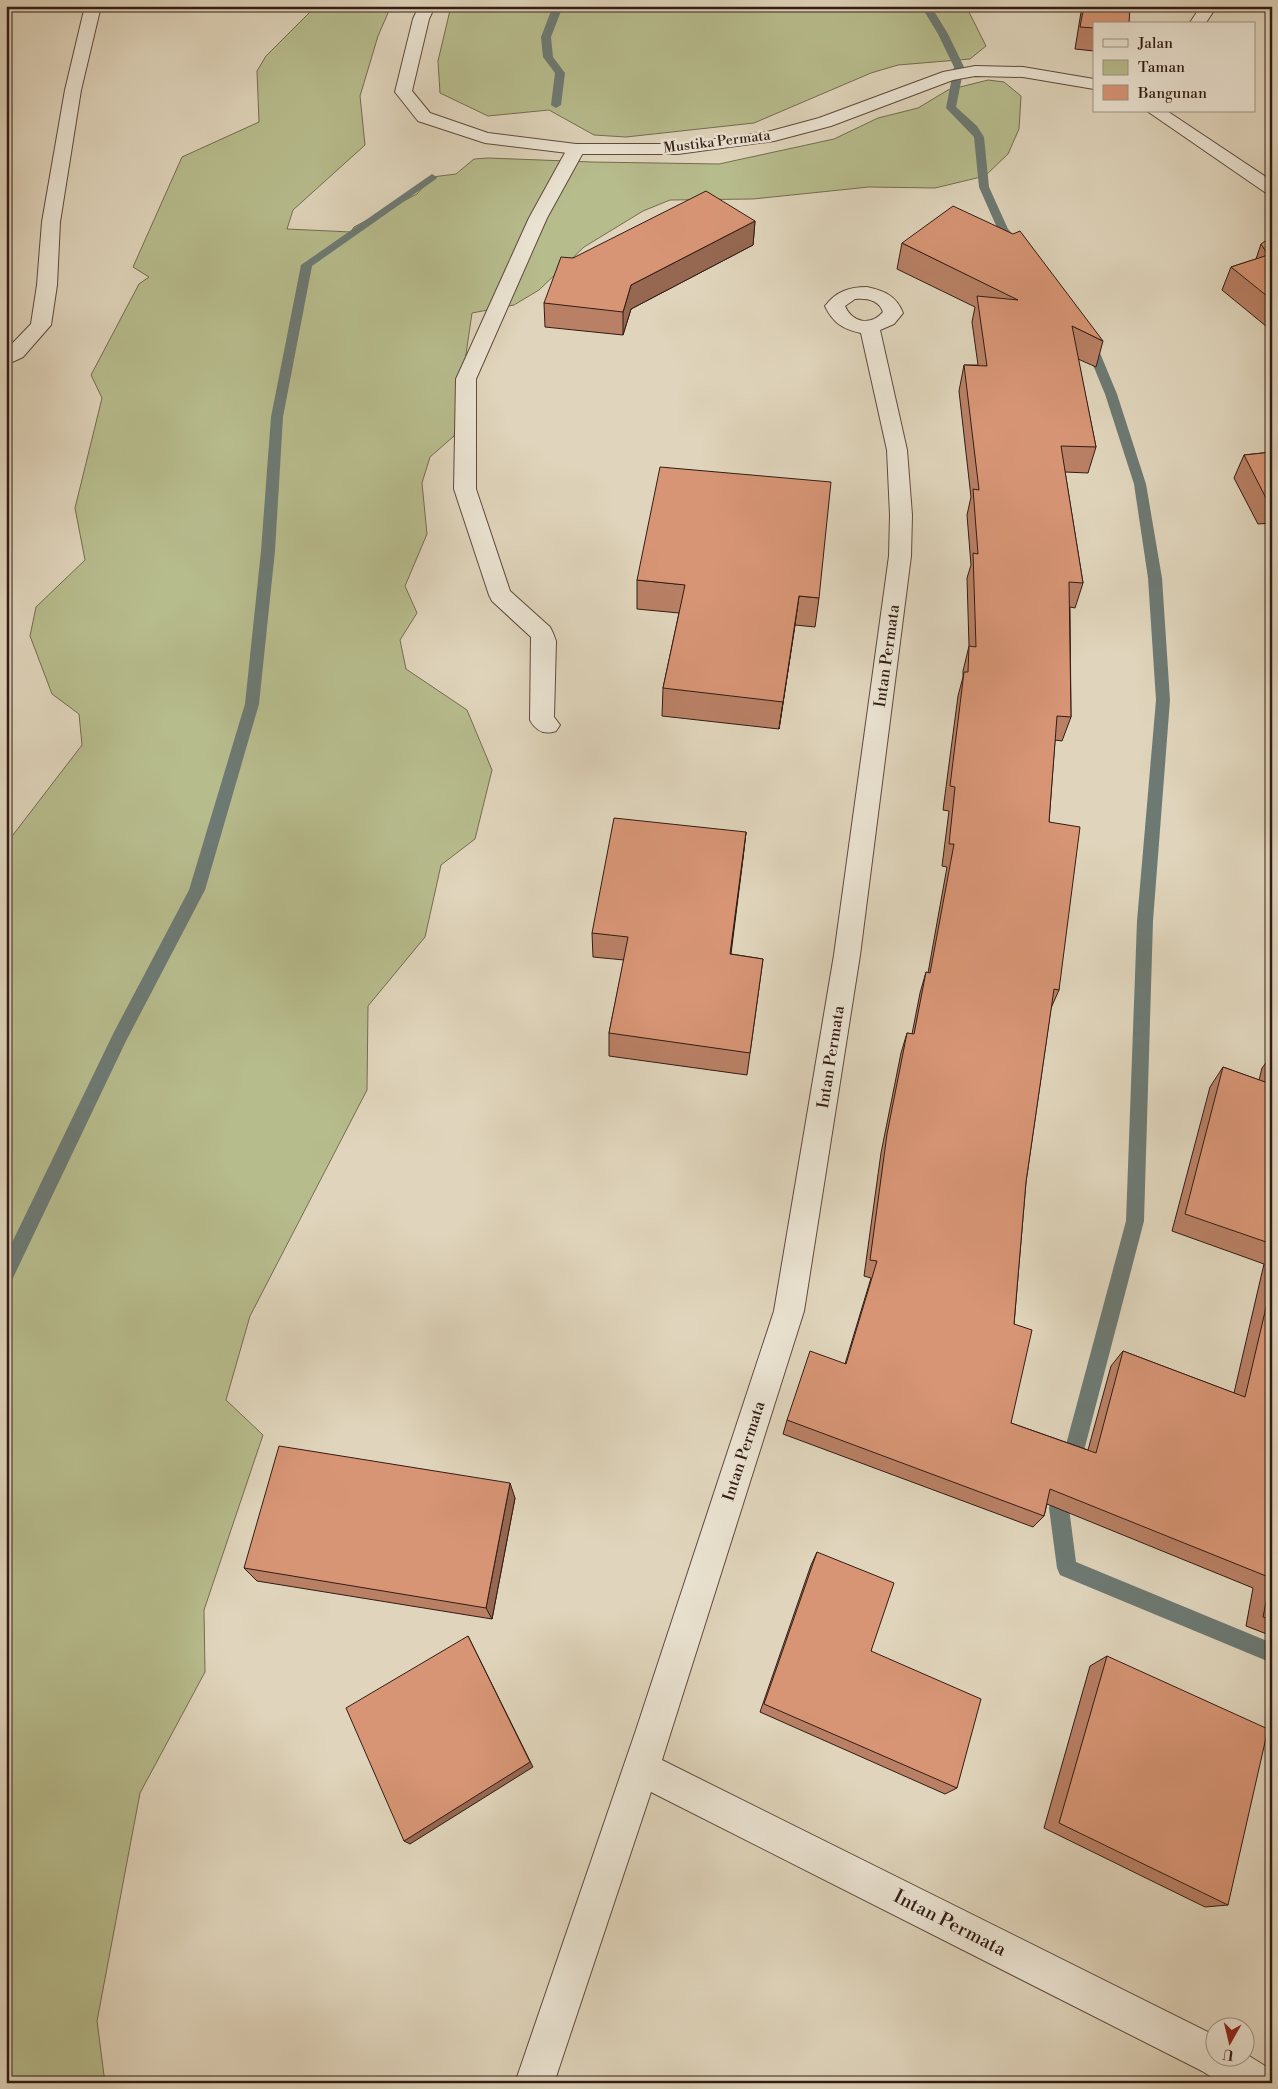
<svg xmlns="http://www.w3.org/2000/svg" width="1278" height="2089" font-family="'Libre Bodoni',serif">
<rect width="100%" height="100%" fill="#e0d5bc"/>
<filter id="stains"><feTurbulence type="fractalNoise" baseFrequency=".004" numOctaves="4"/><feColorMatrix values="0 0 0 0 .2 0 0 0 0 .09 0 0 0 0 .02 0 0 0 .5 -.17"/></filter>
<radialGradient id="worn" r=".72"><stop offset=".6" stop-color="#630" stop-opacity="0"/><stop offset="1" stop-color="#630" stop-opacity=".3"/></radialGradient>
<g fill="#b7bc8d" stroke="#746c50">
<path d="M316,6H391L378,36L360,96L365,145L293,210L287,229L351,232L354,227L417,194L432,177L456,174L474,159L488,158L592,162L719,164L834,139L878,118L918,108L948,90L988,80L1004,82L1021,96L1019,129L1008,154L985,176L935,188L869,187L753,199L670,200L643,211L584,247L539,290L514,305L472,313L454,436L430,457L422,483L427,534L405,586L417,613L400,640L406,669L467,710L492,770L475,839L441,865L425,937L368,1006L367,1090L250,1316L226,1400L263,1435L204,1610L205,1672L140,1793L97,2021L105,2083H6V844L82,745L79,714L52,694L30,636L36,607L85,560L75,508L102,398L91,375L139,284L149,277L133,267L182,157L259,122L257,71L266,56Z"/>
<path d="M451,6H966L986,46L970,59L898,65L871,73L754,123L626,137L594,135L549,110L488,116L440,93L438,61Z"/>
</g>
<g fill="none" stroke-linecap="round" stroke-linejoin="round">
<g fill="#6d7a74" fill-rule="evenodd">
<path d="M553,6H563L551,37L553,57L565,73L561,105L556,108L551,105L555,73L543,57L541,37Z"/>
<path d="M921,6H931L948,34L964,67L956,107L977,126L984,137L989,187L1008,229L1024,247L1022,249H1014L998,230L979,187L974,137L946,108L954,67L938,34Z"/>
<path d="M432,174L437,177L436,179L312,266L283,417L275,551L259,704L205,890L126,1041L12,1280L6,1282V1255L114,1032L189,890L245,704L261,551L271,417L301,265Z"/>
<path d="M1089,337L1095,341L1117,394L1146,484L1162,578L1170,700L1153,921L1144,1221L1069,1508L1076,1562L1272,1643V1663L1060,1575L1057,1568L1049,1508L1126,1221L1137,921L1156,700L1148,578L1134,484L1105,394L1083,341Z"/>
</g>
<g stroke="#5e4a3e" stroke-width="2">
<path id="service" d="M576,144L582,145L585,149L547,218L476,379V489L510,591L550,627L553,633L556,641L554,717L560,725L556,731C544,735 536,731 530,720L531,637L492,601L489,595L454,489L456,379L529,218L567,149L570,145Z"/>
</g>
<g stroke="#5e4a3e" stroke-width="2">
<g id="minor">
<path d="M85,6H101L81,90L60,222L57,285L51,325L23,357L6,365V350L31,324L37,285L42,222L65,90Z"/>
<path d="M419,6H435L429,19L412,91L430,113L488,133L576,144H678L767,132L819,118L943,72L975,66L1023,67L1094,79V89L1023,77L975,76L953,80L831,126L774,141L678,154H576L485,143L418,121L395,92L413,19Z"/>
<path d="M1201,6H1217L1205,24H1189Z"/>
<path d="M1147,111H1167L1272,181V194L1266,193Z"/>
<path d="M867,287C884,291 896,295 903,313L894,324L880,330L907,450L912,515L911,556L860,955L804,1311L662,1760L1216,2036V2056H1246V2054L1270,2069L1272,2083H1221L1202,2071L651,1792L554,2083H515L636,1730L774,1311L834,955L889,556L890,515L887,450L861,333C843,329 833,323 825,306C836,291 850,287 867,287ZM855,299C867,298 879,300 883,312C871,326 852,323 845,306Z"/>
</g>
</g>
<use href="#service" fill="#ebe4d3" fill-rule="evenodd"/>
<use href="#minor" fill="#ebe4d3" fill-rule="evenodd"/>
</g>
<g fill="#b98065" stroke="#321c14">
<path d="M1082,6H1130L1094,24V51L1075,49Z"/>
<path d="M755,221L753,245L631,309L623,335L545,327L544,303L573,258Z"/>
<path d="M902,243L1103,341L1096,367L1078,359L1096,447L1088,473L1065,472L1083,583L1075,608L1070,607L1071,717L1062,741L1055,740L1049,822L1059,990L1051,1008L1026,1182L1014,1324L1011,1423L1088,1450L1111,1366L1123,1351L1234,1393L1264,1264L1172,1231L1210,1087L1223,1067L1259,1080L1262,1068L1272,1055V1636L1246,1626L1253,1588L1047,1504L1044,1516L1033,1527L783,1434L787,1420L845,1364L871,1278L864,1276L881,1153L901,1053L907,1033L912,1034L920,993L926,972L928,973L947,867L942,866L949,811L943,810L958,696L963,677V671L969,646L967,578L971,565L967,515L971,497L959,391L964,365H978L972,322L975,307L897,269Z"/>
<path d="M1261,244L1272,246V331L1222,290L1231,267L1256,259Z"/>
<path d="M1272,452V523L1258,524L1234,478L1244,455Z"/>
<path d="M637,580L819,598L815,627L795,625L779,729L662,716L663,688L679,613L637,609Z"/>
<path d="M746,832L743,858L731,954L763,959L747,1075L609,1056V1033L624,960L593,957L592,933Z"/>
<path d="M515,1498L492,1619L257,1581L244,1568Z"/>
<path d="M817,1552L871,1651L957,1788L945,1794L760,1712L811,1565Z"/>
<path d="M1107,1656L1228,1905L1205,1907L1044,1828L1090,1666Z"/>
</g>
<g fill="#966852" stroke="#321c14">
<path d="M755,221L753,245L631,309L623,335V312L631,285Z"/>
<path d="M799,596L795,625L779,729L783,702Z"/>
<path d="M746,832L743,858L727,978L730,954Z"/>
<path d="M510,1483L515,1498L492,1619L486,1608Z"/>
<path d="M468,1636L533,1767L410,1844L404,1841Z"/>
</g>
<g fill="#d79575" stroke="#321c14">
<path d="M1084,6H1130L1129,24H1094V28L1080,27Z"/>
<path d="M706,191L755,221L631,285L623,312L544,303L561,257L573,258Z"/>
<path d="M953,206L1013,234L1020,231L1103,341L1072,326L1096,447L1061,446L1083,583L1069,582L1071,717L1057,716L1049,822L1080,827L1059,990L1054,989L1026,1182L1014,1324L1032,1330L1011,1423L1096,1453L1123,1351L1245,1397L1272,1282V1620L1263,1617L1271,1578L1050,1489L1044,1516L787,1420L810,1351L846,1364L877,1261L870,1260L887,1134L907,1033L914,1034L926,972L930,973L954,844H949L955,787L950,786L964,672H968L969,646L976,647L973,553L978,554L973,489L979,490L964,365L987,366L977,296L1018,300L902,243Z"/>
<path d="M1265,241L1272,246V300L1231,267L1268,255L1261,244Z"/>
<path d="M1272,452V501L1268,502L1244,455Z"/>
<path d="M660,467L831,482L819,598L799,596L783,702L663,688L685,585L637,580Z"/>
<path d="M614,818L746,832L730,954L763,959L750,1053L609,1033L628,937L592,933Z"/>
<path d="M1223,1067L1268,1083L1272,1068V1244L1185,1214Z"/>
<path d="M279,1446L510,1483L486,1608L244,1568Z"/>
<path d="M817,1552L894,1583L871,1651L981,1699L957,1788L764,1704Z"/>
<path d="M468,1636L530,1762L404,1841L346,1708Z"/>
<path d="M1107,1656L1268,1729L1228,1905L1059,1823Z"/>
</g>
<g text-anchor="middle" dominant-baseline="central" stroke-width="5" stroke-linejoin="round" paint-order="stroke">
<g font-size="14" fill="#321c14" stroke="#ebe4d3">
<text transform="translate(717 142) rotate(-7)">Mustika Permata</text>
</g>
<g font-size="16" fill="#321c14" stroke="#ebe4d3">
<text transform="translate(887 656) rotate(-82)">Intan Permata</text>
<text transform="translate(831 1057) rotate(-81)">Intan Permata</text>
<text transform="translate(744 1451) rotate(-72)">Intan Permata</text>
</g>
<g font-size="19" fill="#321c14" stroke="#ebe4d3">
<text transform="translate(950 1923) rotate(27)">Intan Permata</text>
</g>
</g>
<rect width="1278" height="2089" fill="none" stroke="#e0d5bc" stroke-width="25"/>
<rect x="8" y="8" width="1263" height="2074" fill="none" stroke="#321c14" stroke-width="2.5"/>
<rect x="12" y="12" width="1253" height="2064" fill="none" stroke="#321c14"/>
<rect x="1093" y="22" width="162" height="90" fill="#ebe4d3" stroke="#a19487"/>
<rect x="1103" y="39" width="25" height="8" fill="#ebe4d3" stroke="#a19487"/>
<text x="1138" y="48" font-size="15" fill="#321c14">Jalan</text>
<rect x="1103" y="60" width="25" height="15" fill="#b7bc8d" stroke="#a19487"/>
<text x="1138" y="72" font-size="15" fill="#321c14">Taman</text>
<rect x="1103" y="85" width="25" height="15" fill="#d79575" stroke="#a19487"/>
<text x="1138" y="98" font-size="15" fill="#321c14">Bangunan</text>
<g transform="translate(1230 2042) rotate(188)"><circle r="24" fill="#ebe4d3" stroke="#a19487"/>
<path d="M0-4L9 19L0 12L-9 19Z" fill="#8f2418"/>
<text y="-8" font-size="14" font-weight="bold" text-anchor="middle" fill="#321c14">U</text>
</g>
<rect width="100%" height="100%" filter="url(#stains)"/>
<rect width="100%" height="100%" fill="url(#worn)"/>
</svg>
